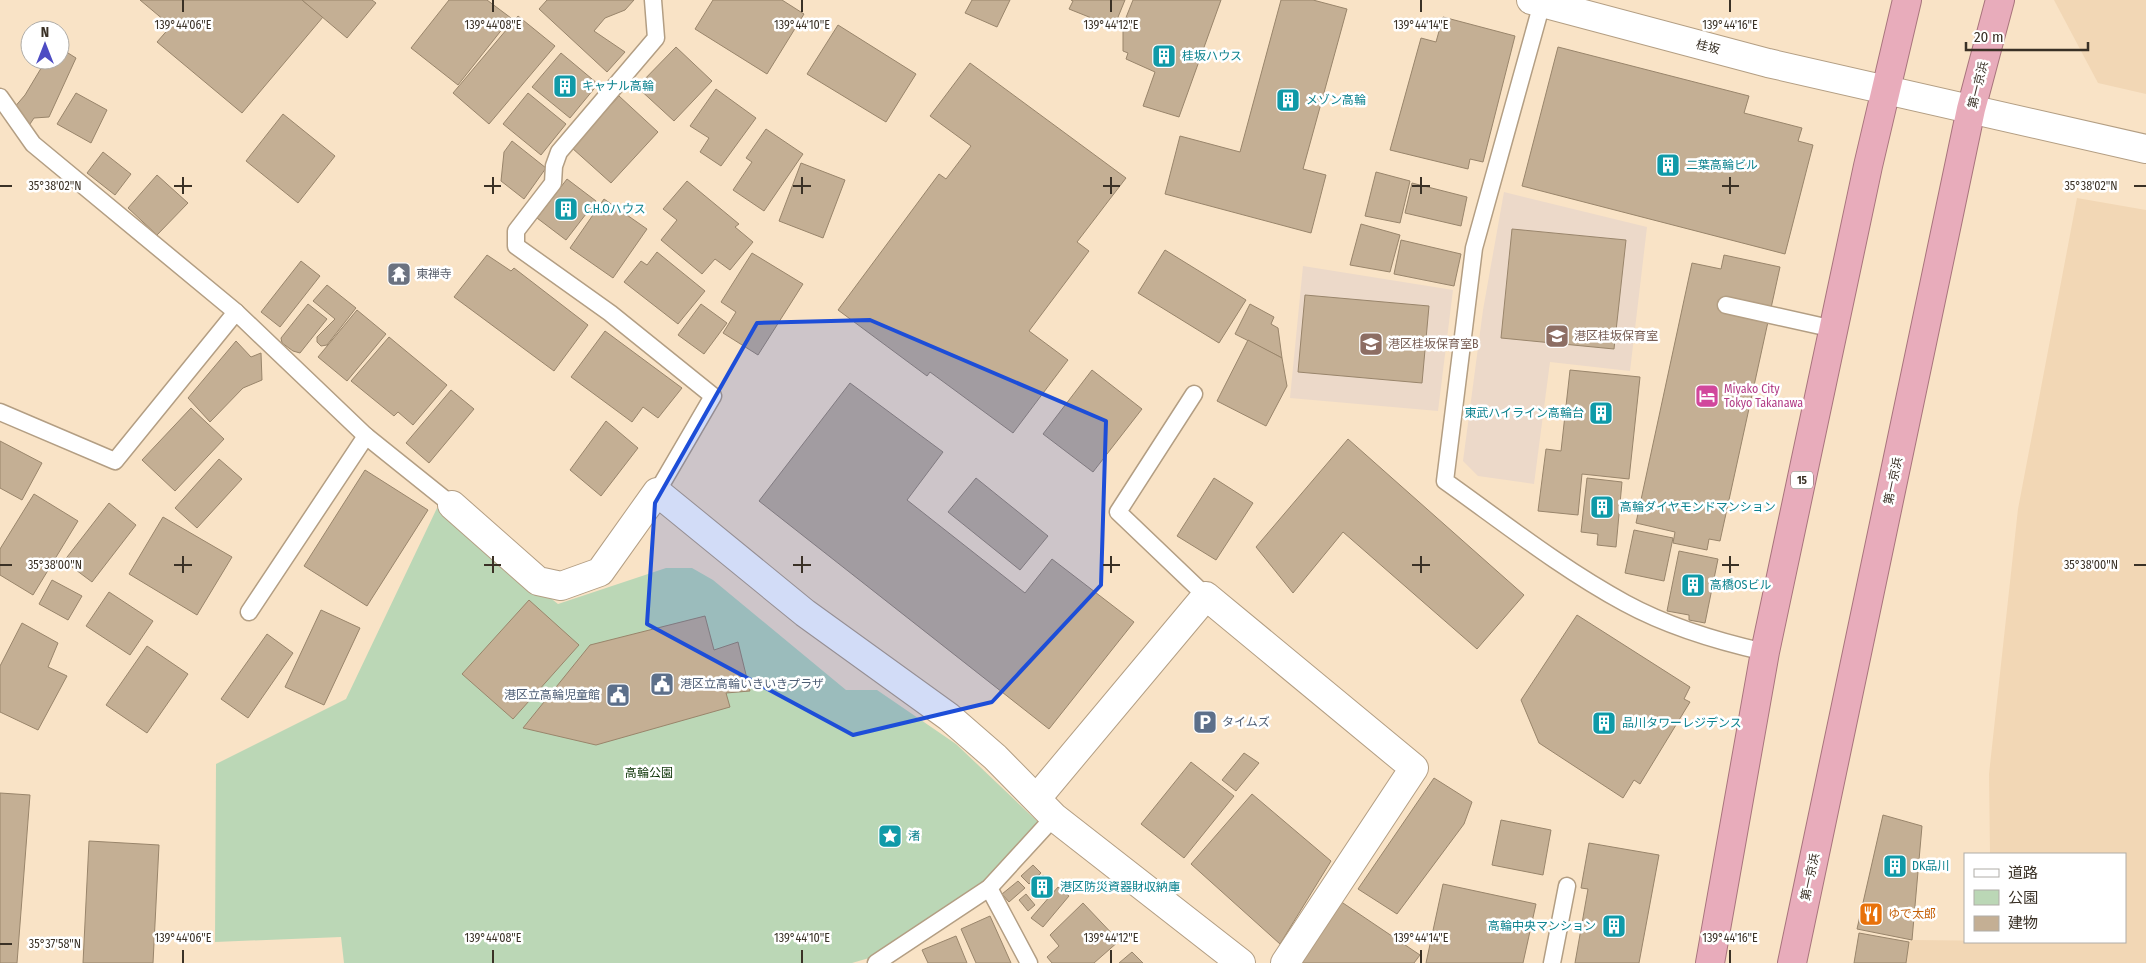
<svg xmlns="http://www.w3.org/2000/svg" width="2146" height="963" font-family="'Fira Sans Condensed','Noto Sans JP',sans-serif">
<rect width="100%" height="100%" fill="#f9e3c6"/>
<g fill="#f2d7b5">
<path d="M2054,0H2146V94L2098,83Z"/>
<path d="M2077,198L2146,210V963H1906L1909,942L1912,940L2125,942V854H1990L1989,774L2018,509Z"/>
</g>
<g fill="#ecd9c9">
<path d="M1504,192L1647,227L1630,371L1550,362L1534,484L1478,476L1463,461L1483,310Z"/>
<path d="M1303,266L1453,290L1438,411L1290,398Z"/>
</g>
<path fill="#bbd7b6" d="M437,508L558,604L666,568H692L713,580L846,690H877L956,744L1040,824L987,879L869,958L852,963H344L341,937L215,942L216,764L346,699Z"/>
<g fill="#c4af94" stroke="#99856b">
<path d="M140,0H302L323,17L242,113L157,42L171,26Z"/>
<path d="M302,0H372L376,3L347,38Z"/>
<path d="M449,0H487L511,18L458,85L411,48Z"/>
<path d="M547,0H634L625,10L605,18L594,31L625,52L607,72L539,9Z"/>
<path d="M713,0H782L804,14L767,74L695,29Z"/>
<path d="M972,0H1010L997,27L965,13Z"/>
<path d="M1071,0H1125L1114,27L1069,9L1073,1Z"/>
<path d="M1133,0H1221L1179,117L1143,106L1155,72L1126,59L1128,53L1123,51V25Z"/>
<path d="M1281,0H1313L1347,9L1303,169L1326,175L1311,233L1165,194L1180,136L1240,152Z"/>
<path d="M518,16L555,46L489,124L453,93Z"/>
<path d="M1443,17L1515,36L1483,162L1470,159L1468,169L1390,150L1421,38L1436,42Z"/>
<path d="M838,25L916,74L886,122L807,74Z"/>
<path d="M676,47L712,81L674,121L637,87Z"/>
<path d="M1558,47L1749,96L1744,113L1802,128L1798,141L1813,145L1785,254L1522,186Z"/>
<path d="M60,48L76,58L49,117L34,118L26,130L13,109L25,95L46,60H60Z"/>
<path d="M561,53L598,84L570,118L532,87Z"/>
<path d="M970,63L1126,178L1077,242L1089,251L1029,331L1068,360L1013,433L930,372L927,376L838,310L939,174L946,179L971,146L930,116Z"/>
<path d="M716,89L756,118L721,166L700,152L709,138L690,126Z"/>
<path d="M76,93L107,110L91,143L57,124Z"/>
<path d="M528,93L566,124L541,155L503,124Z"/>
<path d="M619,96L658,132L611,183L572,148Z"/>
<path d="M283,114L335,156L298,203L246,161Z"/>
<path d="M766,129L803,154L764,211L733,190L752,162L746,158Z"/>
<path d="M512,141L546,168L524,199L501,181L504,152Z"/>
<path d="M103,152L131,174L115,195L87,173Z"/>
<path d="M801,163L845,180L823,238L779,221Z"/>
<path d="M1376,172L1410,181L1400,223L1365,216Z"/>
<path d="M157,175L188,203L157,235L128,208Z"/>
<path d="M567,179L596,201L566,240L537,218Z"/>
<path d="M687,181L739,224L735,227L753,242L730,270L715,259L702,274L661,240L677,220L663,209Z"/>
<path d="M1412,183L1467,197L1461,226L1405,213Z"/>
<path d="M604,199L647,229L613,278L570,248Z"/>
<path d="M1361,224L1400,235L1390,272L1350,265Z"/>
<path d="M1512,229L1626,240L1614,349L1501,338Z"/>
<path d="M1401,240L1461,254L1454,286L1394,274Z"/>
<path d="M1165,250L1246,300L1219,343L1138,293Z"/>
<path d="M657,252L705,291L678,324L624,282L641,261L647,265Z"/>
<path d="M752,253L803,284L758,355L723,333L736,312L721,302Z"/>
<path d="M487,255L511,271L514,268L588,325L554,371L454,297Z"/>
<path d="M1724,255L1780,267L1720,541L1709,539L1707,550L1673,543L1675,532L1636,523L1692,263L1721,269Z"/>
<path d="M301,261L320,276L280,327L261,312Z"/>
<path d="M327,285L356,308L327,345L321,346L317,342V337L335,319L313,301Z"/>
<path d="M1305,295L1429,306L1422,383L1298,372Z"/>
<path d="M308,304L327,319L300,353L293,351L282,343L281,338Z"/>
<path d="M701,304L727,323L704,354L678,335Z"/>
<path d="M1250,304L1274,317L1271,324L1278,328L1282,358L1235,334Z"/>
<path d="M357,310L386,334L347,381L318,357Z"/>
<path d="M605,331L682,388L658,418L643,407L632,422L571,377Z"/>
<path d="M389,337L447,385L413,425L398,412L394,416L351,381Z"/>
<path d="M1248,340L1282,358L1287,386L1266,426L1217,401Z"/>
<path d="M236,341L251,357L261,353L262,380L243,388L210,422L188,398Z"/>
<path d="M1092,370L1142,409L1093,472L1043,434Z"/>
<path d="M1570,370L1640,377L1629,479L1582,474L1578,515L1538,511L1546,449L1561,451Z"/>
<path d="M850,383L943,452L907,500L1025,593L1052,559L1134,622L1049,729L759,501Z"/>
<path d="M451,390L474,409L429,463L406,443Z"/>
<path d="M191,408L224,439L175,491L142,460Z"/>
<path d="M606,421L638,448L601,496L570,470Z"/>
<path d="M1348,439L1524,595L1477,649L1343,532L1293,593L1256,547Z"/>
<path d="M0,441L42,463L22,500L0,488Z"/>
<path d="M219,459L242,479L197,528L175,508Z"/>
<path d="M365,470L428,510L367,606L304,566Z"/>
<path d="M976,478L1048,536L1020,570L948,512Z"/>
<path d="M1214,478L1253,503L1216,560L1177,536Z"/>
<path d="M1587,478L1622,482L1616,547L1597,545L1598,534L1581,532Z"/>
<path d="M34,494L78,521L33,595L0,575V549Z"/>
<path d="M109,503L136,525L92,582L64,561Z"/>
<path d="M163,517L232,557L197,615L129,574Z"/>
<path d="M1634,530L1673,538L1664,581L1625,573Z"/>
<path d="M1679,551L1718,559L1705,623L1689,620V615L1667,611Z"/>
<path d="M52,580L82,596L68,620L39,604Z"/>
<path d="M109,592L153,621L130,655L86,626Z"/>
<path d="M529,600L579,645L513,719L462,674Z"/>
<path d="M321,610L360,628L324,705L285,687Z"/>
<path d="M1577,615L1690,687L1684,699L1690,702L1640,784L1634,780L1623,798L1539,743L1521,700Z"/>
<path d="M705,616L714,650L738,642L750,691L726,693L730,707L596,745L523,728L590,645Z"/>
<path d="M22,623L58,643L48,667L67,676L38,730L0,712V666Z"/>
<path d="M267,634L293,653L248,718L221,699Z"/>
<path d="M147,646L188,674L147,733L106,705Z"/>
<path d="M1244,753L1259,763L1236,791L1222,780Z"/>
<path d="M1191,762L1234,796L1184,858L1141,824Z"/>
<path d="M1434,778L1472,802L1464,824L1397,914L1358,889Z"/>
<path d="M0,793L30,795L17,963H0Z"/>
<path d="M1252,794L1331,861L1280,944L1191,864Z"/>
<path d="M1883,815L1922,826L1912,940L1857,929Z"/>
<path d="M1501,820L1551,830L1543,875L1492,865Z"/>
<path d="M89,841L159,845L153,963H83Z"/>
<path d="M1589,843L1659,855L1639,963H1575L1588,889L1581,888Z"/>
<path d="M1033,865L1041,873L1029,884L1021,876Z"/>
<path d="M1043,875L1053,884L1041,899L1030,890Z"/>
<path d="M1018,881L1025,888L1009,902L1002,894Z"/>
<path d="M1443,884L1536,904L1523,963H1426Z"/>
<path d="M1058,887L1069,896L1043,927L1031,918Z"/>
<path d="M1026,894L1035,905L1028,911L1019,900Z"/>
<path d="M1340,901L1420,955L1414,963H1297Z"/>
<path d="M1083,903L1119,941L1094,963H1052L1047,957L1059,946L1050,935Z"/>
<path d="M990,916L1011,963H976L961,929Z"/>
<path d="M1859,933L1909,942L1906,963H1854Z"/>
<path d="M956,936L967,963H928L922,950Z"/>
<path d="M1132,952L1143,963H1119Z"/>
</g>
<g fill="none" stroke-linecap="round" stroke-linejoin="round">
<g stroke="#b39e83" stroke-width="19">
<g id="service">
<path d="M653,0L656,38L559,152L554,166L553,183L516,231V246L610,313L713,396L657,492"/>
<path d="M1542,3L1474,248L1445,481C1504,523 1562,569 1625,603C1669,627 1716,641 1765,652"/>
<path d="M0,97L33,144L236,312"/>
<path d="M1726,305L1834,329"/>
<path d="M1194,394L1118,512L1206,596"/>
<path d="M0,412L115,461L236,312L366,436L452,505"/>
<path d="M249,612L366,436"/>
<path d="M989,888L1029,963"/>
<path d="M876,963L989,888L1054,817"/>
<path d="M1552,963L1567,886"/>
</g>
</g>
<g stroke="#b39e83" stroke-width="30">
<g id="minor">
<path d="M452,505L538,581L561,586L600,572L657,492L805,613L949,717L995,757L1054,817L1241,963"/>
<path d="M1037,798L1206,596L1414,768L1285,963"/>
</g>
</g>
<g stroke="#b39e83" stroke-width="30">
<path id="tertiary" d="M1531,0L1768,63L2146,149"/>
</g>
<g stroke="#a8747c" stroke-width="30">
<g id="trunk">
<path d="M1710,963L1765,652L1868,166L1907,0"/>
<path d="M1792,963L1971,109L2000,0"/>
</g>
</g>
<use href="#service" stroke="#fff" stroke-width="16"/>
<use href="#minor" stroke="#fff" stroke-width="28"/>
<use href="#tertiary" stroke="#fff" stroke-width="28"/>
<use href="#trunk" stroke="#e8acbb" stroke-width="28"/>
</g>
<path fill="#1d4ed8" fill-opacity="0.2" stroke="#1d4ed8" stroke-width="4" stroke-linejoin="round" d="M870,320L1106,421L1101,585L992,702L853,735L647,624L655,503L757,323Z"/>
<path fill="none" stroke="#3a3126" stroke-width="2" d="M183,0V12M493,0V12M802,0V12M1111,0V12M1421,0V12M1730,0V12M183,177V194M493,177V194M802,177V194M1111,177V194M1421,177V194M1730,177V194M0,186H12M174,186H192M484,186H501M793,186H811M1103,186H1120M1412,186H1430M1722,186H1739M2134,186H2146M183,556V573M493,556V573M802,556V573M1111,556V573M1421,556V573M1730,556V573M0,565H12M174,565H192M484,565H501M793,565H811M1103,565H1120M1412,565H1430M1722,565H1739M2134,565H2146M0,944H12M183,950V963M493,950V963M802,950V963M1111,950V963M1421,950V963M1730,950V963"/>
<defs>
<g id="building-square" transform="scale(1.25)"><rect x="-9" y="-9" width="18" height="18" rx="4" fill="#0f9aa8" stroke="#fff"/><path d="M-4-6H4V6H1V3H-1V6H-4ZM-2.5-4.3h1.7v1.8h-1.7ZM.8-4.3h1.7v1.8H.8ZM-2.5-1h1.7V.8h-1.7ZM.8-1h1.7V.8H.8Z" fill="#fff"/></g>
<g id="temple-square" transform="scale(1.25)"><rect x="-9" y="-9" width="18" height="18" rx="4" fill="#6b7280" stroke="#fff"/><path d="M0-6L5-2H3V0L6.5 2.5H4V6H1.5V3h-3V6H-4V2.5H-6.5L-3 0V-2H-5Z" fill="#fff"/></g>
<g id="school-square" transform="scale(1.25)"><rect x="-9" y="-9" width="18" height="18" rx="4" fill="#8d6e63" stroke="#fff"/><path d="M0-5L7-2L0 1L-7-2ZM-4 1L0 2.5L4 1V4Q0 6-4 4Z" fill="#fff"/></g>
<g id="hotel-square" transform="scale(1.25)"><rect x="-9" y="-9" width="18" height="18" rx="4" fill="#d1479c" stroke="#fff"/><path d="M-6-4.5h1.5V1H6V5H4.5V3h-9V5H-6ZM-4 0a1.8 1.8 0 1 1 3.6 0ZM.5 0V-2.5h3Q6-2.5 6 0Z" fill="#fff"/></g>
<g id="civic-square" transform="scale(1.25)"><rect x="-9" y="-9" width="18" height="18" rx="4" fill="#5c6f8a" stroke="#fff"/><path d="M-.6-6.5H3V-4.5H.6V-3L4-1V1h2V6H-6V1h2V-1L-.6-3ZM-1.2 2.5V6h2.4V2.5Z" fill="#fff"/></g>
<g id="parking-square" transform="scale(1.25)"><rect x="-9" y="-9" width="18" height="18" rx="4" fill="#5c6f8a" stroke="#fff"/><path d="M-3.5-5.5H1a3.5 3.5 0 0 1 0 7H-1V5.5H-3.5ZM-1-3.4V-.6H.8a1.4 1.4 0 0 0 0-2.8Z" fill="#fff"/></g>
<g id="sight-square" transform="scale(1.25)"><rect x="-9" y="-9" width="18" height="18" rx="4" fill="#0f9aa8" stroke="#fff"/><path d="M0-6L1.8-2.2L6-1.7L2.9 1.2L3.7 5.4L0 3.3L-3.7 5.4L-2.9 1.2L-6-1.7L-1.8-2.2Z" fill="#fff"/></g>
<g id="restaurant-square" transform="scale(1.25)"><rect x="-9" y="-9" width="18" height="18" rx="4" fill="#e8710a" stroke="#fff"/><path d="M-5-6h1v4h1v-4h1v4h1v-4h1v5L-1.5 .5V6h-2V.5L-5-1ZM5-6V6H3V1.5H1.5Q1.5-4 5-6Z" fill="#fff"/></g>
</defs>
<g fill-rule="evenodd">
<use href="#building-square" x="1164" y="56"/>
<use href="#building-square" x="565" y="86"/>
<use href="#building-square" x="1288" y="100"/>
<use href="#building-square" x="1668" y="165"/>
<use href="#building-square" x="566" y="209"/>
<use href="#temple-square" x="399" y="274"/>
<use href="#school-square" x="1557" y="336"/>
<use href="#school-square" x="1371" y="344"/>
<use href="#hotel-square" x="1707" y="396"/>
<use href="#building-square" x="1601" y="413"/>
<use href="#building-square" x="1602" y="507"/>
<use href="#building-square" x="1693" y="585"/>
<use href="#civic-square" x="662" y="684"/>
<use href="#civic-square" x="618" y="695"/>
<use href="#parking-square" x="1205" y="722"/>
<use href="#building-square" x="1604" y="723"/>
<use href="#sight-square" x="890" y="836"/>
<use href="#building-square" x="1895" y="866"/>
<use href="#building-square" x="1042" y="887"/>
<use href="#restaurant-square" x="1871" y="914"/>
<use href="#building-square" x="1614" y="926"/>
</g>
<g text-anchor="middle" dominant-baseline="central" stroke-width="5" stroke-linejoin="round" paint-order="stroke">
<rect fill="#fff" stroke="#756f67" stroke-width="1" x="1791" y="471.5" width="22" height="17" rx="4"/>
<g font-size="11" font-weight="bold" fill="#3a3126">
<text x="1802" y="480">15</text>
</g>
<g font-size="12" fill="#3a3126" stroke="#fff">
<text transform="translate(1708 47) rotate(15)">桂坂</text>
<text transform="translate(1978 85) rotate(-76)">第一京浜</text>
<text transform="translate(1893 481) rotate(-78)">第一京浜</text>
<text transform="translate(1810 877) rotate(-78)">第一京浜</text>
</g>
<g font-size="12" fill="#0d838f" stroke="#fff" text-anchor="start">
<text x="1182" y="56">桂坂ハウス</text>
<text x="582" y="86">キャナル高輪</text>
<text x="1306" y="100">メゾン高輪</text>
<text x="1686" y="165">二葉高輪ビル</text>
<text x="584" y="209">C.H.Oハウス</text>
<text x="1584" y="413" text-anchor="end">東武ハイライン高輪台</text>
<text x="1620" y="507">高輪ダイヤモンドマンション</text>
<text x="1710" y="585">高橋OSビル</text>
<text x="1622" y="723">品川タワーレジデンス</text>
<text x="908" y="836">渚</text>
<text x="1912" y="866">DK品川</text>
<text x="1060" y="887">港区防災資器財収納庫</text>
<text x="1596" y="926" text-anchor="end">高輪中央マンション</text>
</g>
<g font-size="12" fill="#5b616d" stroke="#fff" text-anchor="start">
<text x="416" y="274">東禅寺</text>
</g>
<g font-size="12" fill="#785e54" stroke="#fff" text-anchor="start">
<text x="1574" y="336">港区桂坂保育室</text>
<text x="1388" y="344">港区桂坂保育室B</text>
</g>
<g font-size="12" fill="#b23c85" stroke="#fff" text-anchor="start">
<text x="1724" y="389">Miyako City<tspan x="1724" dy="14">Tokyo Takanawa</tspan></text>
</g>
<g font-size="12" fill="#4e5e75" stroke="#fff" text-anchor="start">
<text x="680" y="684">港区立高輪いきいきプラザ</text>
<text x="600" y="695" text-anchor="end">港区立高輪児童館</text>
<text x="1222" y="722">タイムズ</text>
</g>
<g font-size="12" fill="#0c3305" stroke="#fff">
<text x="649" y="773">高輪公園</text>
</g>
<g font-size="12" fill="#c56008" stroke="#fff" text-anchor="start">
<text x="1888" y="914">ゆで太郎</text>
</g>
</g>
<g font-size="12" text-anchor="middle" fill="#3a3126" stroke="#fff" stroke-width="5" stroke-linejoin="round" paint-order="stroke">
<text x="183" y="29">139°44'06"E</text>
<text x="493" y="29">139°44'08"E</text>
<text x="802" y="29">139°44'10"E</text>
<text x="1111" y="29">139°44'12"E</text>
<text x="1421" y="29">139°44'14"E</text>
<text x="1730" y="29">139°44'16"E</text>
<text x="55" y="190">35°38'02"N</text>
<text x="2091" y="190">35°38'02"N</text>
<text x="55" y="569">35°38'00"N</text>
<text x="2091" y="569">35°38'00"N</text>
<text x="183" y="942">139°44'06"E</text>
<text x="493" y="942">139°44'08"E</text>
<text x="802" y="942">139°44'10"E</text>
<text x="1111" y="942">139°44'12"E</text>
<text x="1421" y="942">139°44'14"E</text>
<text x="1730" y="942">139°44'16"E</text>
<text x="55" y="948">35°37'58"N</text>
</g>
<rect x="1964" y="853" width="162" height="90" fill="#ffffff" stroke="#b0ada8"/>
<rect x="1974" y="869" width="25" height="8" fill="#ffffff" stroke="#b0ada8"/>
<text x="2008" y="878" font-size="15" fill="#3a3126">道路</text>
<rect x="1974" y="890" width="25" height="15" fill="#bbd7b6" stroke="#b0ada8"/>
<text x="2008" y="903" font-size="15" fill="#3a3126">公園</text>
<rect x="1974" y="916" width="25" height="15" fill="#c4af94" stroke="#b0ada8"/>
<text x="2008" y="928" font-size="15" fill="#3a3126">建物</text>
<g transform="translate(45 45)"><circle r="24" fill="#ffffff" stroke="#b0ada8"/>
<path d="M0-4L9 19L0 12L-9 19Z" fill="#4d4cc3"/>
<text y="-8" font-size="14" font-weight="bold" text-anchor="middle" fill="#3a3126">N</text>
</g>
<path d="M1966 42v8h122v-8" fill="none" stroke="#3a3126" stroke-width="2.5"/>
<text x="1974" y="42" font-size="15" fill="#3a3126" stroke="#ffffff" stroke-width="4" paint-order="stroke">20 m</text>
</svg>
